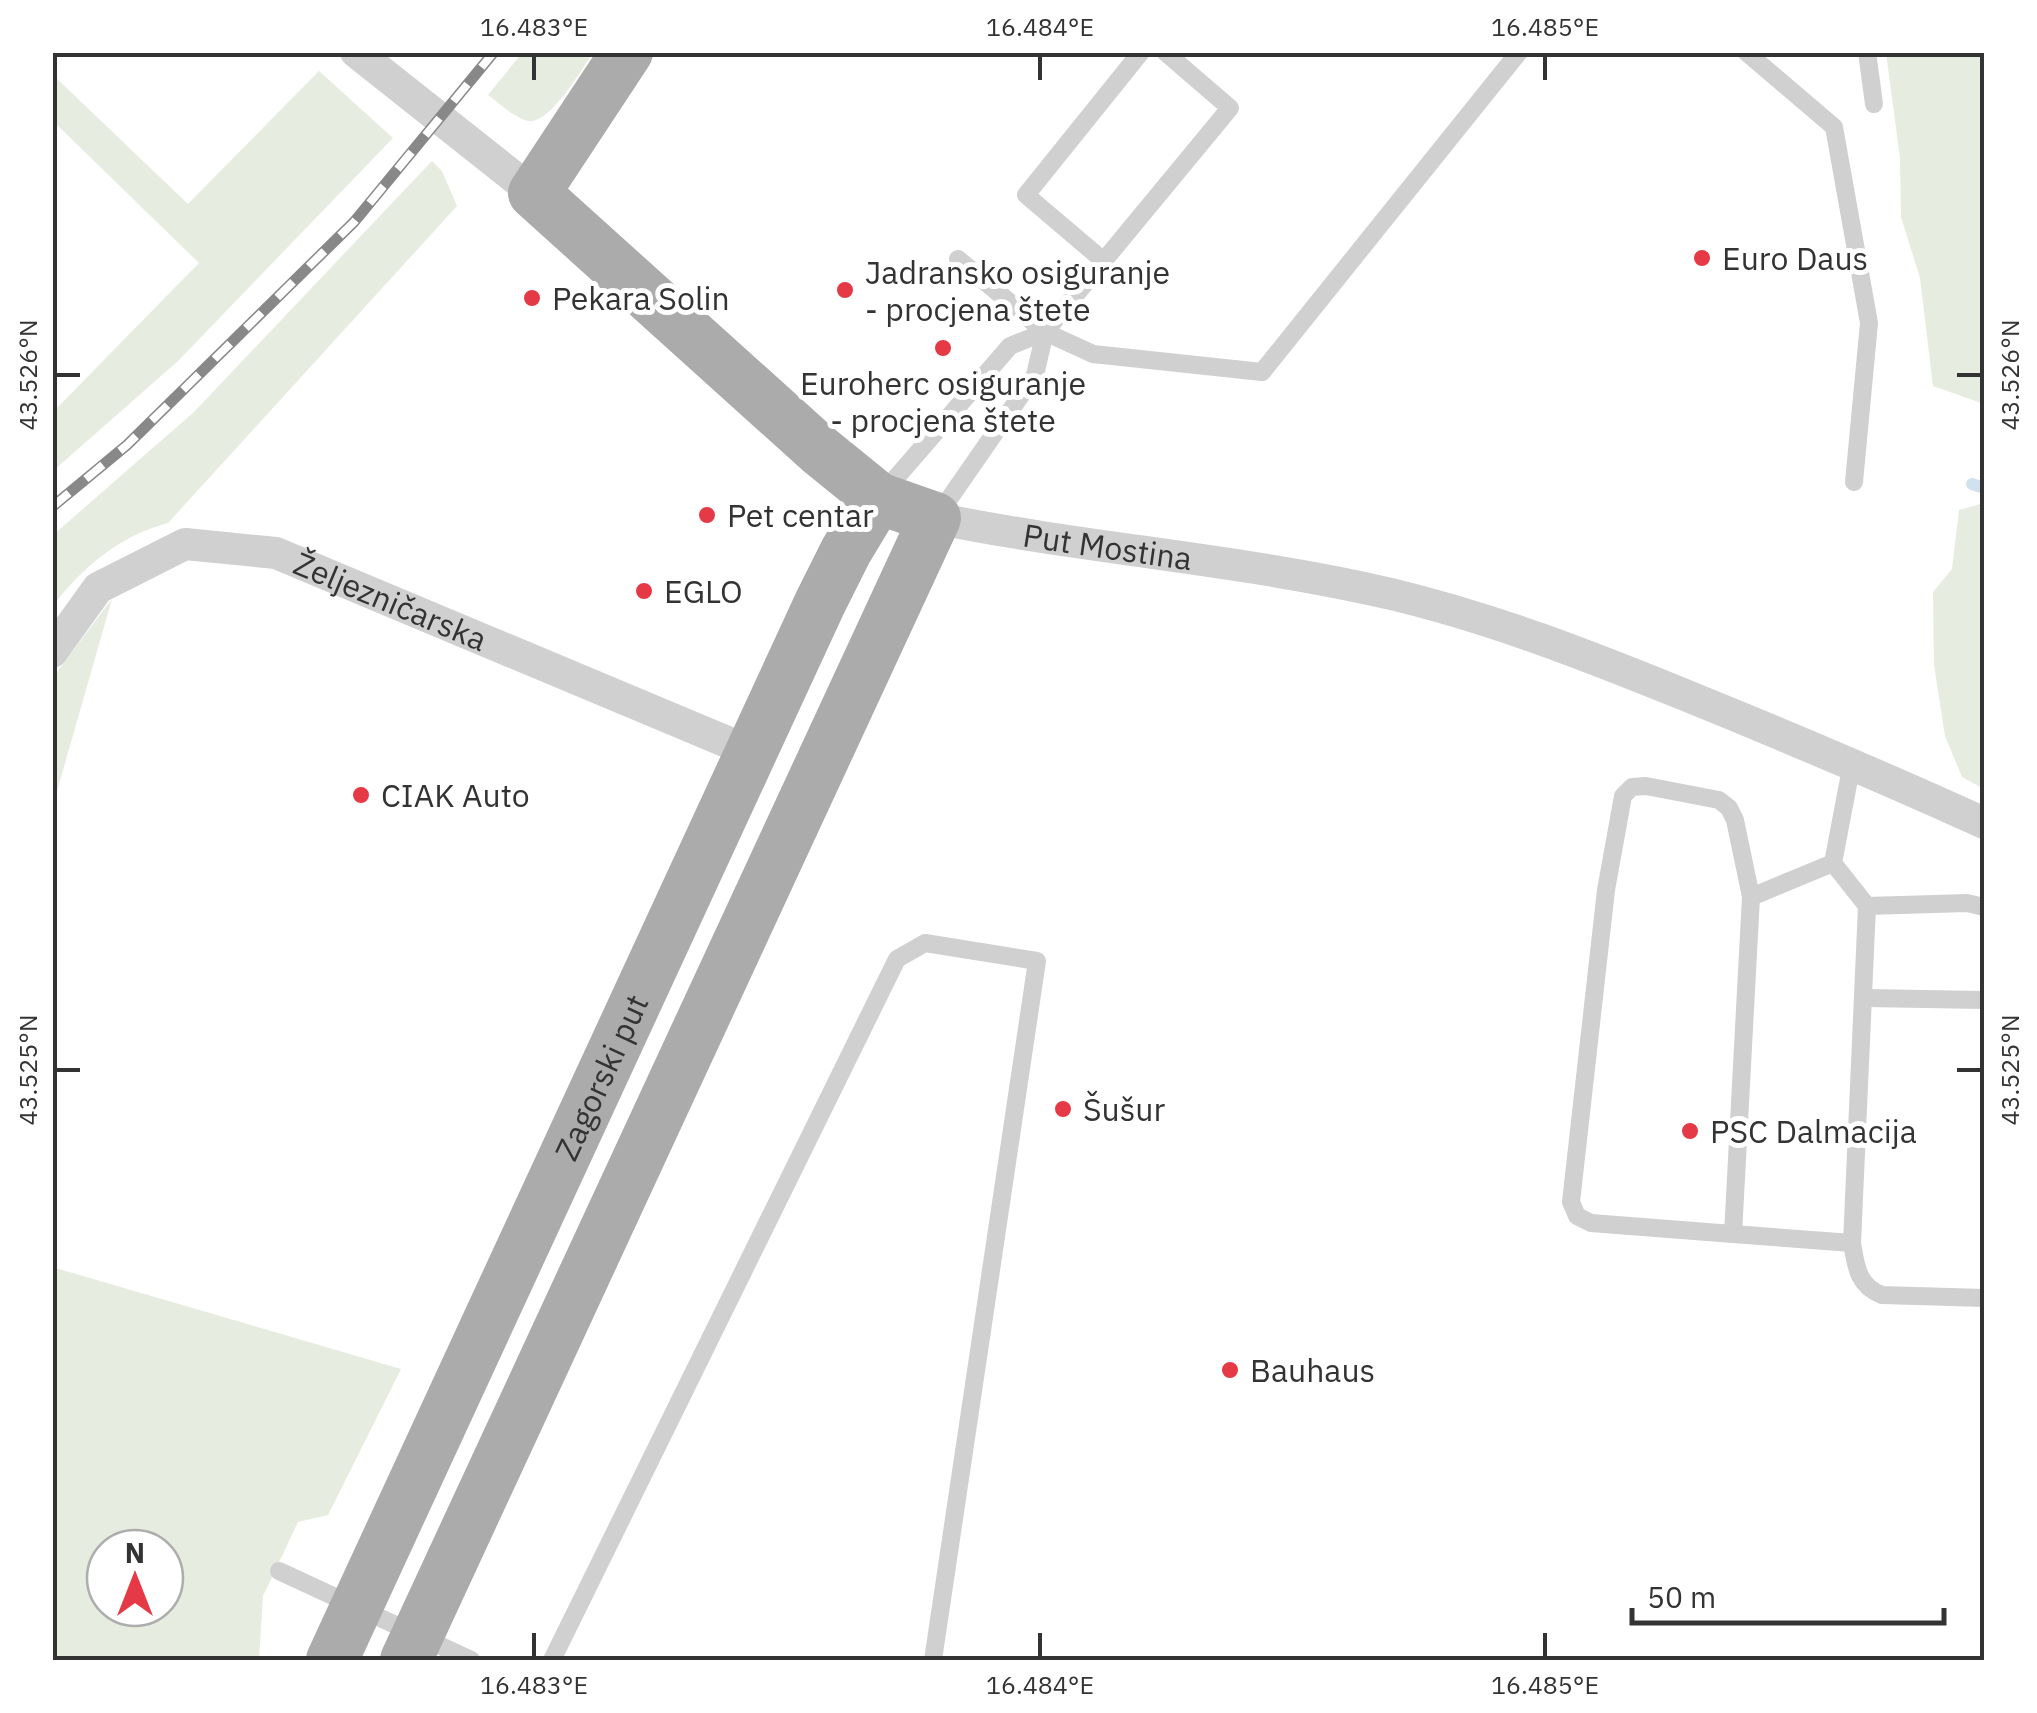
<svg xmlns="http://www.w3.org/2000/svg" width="2037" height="1713" font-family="'IBM Plex Sans',sans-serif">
<rect width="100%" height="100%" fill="#fff"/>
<g fill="#e6ecdf" fill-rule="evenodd">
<path d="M522,53V52L593,53C582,69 550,124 529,121C516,119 499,103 488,95Z"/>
<path d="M1886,53H1984V404L1933,386L1920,278L1901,217L1900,158Z"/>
<path d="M319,71L393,138L178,361L53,471V412L199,263L53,121V75L188,204Z"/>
<path d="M432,161L442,171L457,206L168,523C121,535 82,567 53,606V535L194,412Z"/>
<path d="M1984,503V789L1962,777L1945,736L1934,665L1933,592L1952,569L1959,510Z"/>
<path d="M112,599L53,805V677Z"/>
<path d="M52,1267L401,1369L328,1515L298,1522L263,1596L259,1660H53ZM105,1548H165V1608H105Z"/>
</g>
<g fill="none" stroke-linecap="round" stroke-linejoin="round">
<path stroke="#cfe2ee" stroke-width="12" d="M1972,484L1984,488"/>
<g stroke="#d0d0d0" stroke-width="18">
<path d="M1746,52L1834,127L1869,323L1854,482"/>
<path d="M1867,52L1874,104"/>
<path d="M958,259L1045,332L1093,354L1262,372L1519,52"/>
<path d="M1105,262L1026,195L1141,52"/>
<path d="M882,494L1010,346L1045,332L1230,108L1165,52"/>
<path d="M938,515L1035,375L1045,332"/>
<path d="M1852,763L1833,863L1867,906L1852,1243"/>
<path d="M1751,897L1833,863"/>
<path d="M1867,906L1967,903L1984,907"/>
<path d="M1865,998L1984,1000"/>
<path d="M1733,1234L1591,1223L1577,1216L1571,1202L1606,890L1623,796L1632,787L1646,786L1719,800L1729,808L1735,820L1751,897L1733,1234L1852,1243C1856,1267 1858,1286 1882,1295L1984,1298"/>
<path d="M279,1571L471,1660"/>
<path d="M552,1660L897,959L925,943L1037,961L933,1660"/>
</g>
<g stroke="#d0d0d0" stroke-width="32">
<path d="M356,52L534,193"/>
<path id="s1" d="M935,518C1086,549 1241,559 1391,594C1492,618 1589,656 1685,695C1786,736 1885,778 1984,823"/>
<path id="s2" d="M52,652L98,588L185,544L276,553L751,752"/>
</g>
<g stroke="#ababab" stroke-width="52">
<path id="s3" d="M332,1660L820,603L846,551L878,498"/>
<path d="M406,1660L935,518L878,498L819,450L534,193L627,52"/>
</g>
<g stroke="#888" stroke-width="11">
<path id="rail" d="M52,507L127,445L354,222L494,52"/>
</g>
<use href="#rail" stroke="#fff" stroke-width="8" stroke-dasharray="22" stroke-linecap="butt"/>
</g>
<path fill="none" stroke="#333" stroke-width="4" d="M534,55V80M1040,55V80M1545,55V80M55,375H80M1957,375H1982M55,1070H80M1957,1070H1982M534,1633V1658M1040,1633V1658M1545,1633V1658"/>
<g fill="#e63946" stroke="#fff" stroke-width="4">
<circle cx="1702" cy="258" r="10"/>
<circle cx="845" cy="290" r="10"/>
<circle cx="532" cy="298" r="10"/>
<circle cx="943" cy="348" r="10"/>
<circle cx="707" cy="515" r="10"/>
<circle cx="644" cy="591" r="10"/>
<circle cx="361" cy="795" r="10"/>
<circle cx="1063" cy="1109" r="10"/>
<circle cx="1690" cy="1131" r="10"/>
<circle cx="1230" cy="1370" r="10"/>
</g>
<g text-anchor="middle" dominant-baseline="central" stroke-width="10" stroke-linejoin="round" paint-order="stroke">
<g font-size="32" fill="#333" stroke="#fff" text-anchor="start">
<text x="1722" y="258">Euro Daus</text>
<text x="865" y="272">Jadransko osiguranje<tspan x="865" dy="37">- procjena štete</tspan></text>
<text x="552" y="298">Pekara Solin</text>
<text x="943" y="383" text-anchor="middle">Euroherc osiguranje<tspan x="943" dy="37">- procjena štete</tspan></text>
<text x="727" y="515">Pet centar</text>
<text x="664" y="591">EGLO</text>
<text x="381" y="795">CIAK Auto</text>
<text x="1083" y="1109">Šušur</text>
<text x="1710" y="1131">PSC Dalmacija</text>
<text x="1250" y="1370">Bauhaus</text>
</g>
<g font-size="32" fill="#333" stroke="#fff">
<text stroke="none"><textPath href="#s1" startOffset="175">Put Mostina</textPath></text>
<text stroke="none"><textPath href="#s2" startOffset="392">Željezničarska</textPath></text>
<text stroke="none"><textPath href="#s3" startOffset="642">Zagorski put</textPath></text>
</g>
</g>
<rect width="2037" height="1713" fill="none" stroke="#ffffff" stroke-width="110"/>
<g transform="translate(135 1578)"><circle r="48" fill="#ffffff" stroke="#adadad" stroke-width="2.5"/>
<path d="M0-8L18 38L0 25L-18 38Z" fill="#e63946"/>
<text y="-15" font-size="28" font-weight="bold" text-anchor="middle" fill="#333333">N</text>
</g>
<path d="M1632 1608v15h312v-15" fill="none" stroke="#333333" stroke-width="5"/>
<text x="1647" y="1608" font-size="30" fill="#333333" stroke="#ffffff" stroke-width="8" paint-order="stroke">50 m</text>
<rect x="55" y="55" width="1927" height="1603" fill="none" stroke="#333" stroke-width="4"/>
<g font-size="25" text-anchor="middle" fill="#333">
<text x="534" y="36">16.483°E</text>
<text x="1040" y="36">16.484°E</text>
<text x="1545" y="36">16.485°E</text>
<text transform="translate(28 375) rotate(-90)" y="9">43.526°N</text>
<text transform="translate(2010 375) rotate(-90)" y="9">43.526°N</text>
<text transform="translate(28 1070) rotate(-90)" y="9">43.525°N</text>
<text transform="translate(2010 1070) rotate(-90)" y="9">43.525°N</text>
<text x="534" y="1694">16.483°E</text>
<text x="1040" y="1694">16.484°E</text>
<text x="1545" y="1694">16.485°E</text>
</g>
</svg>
